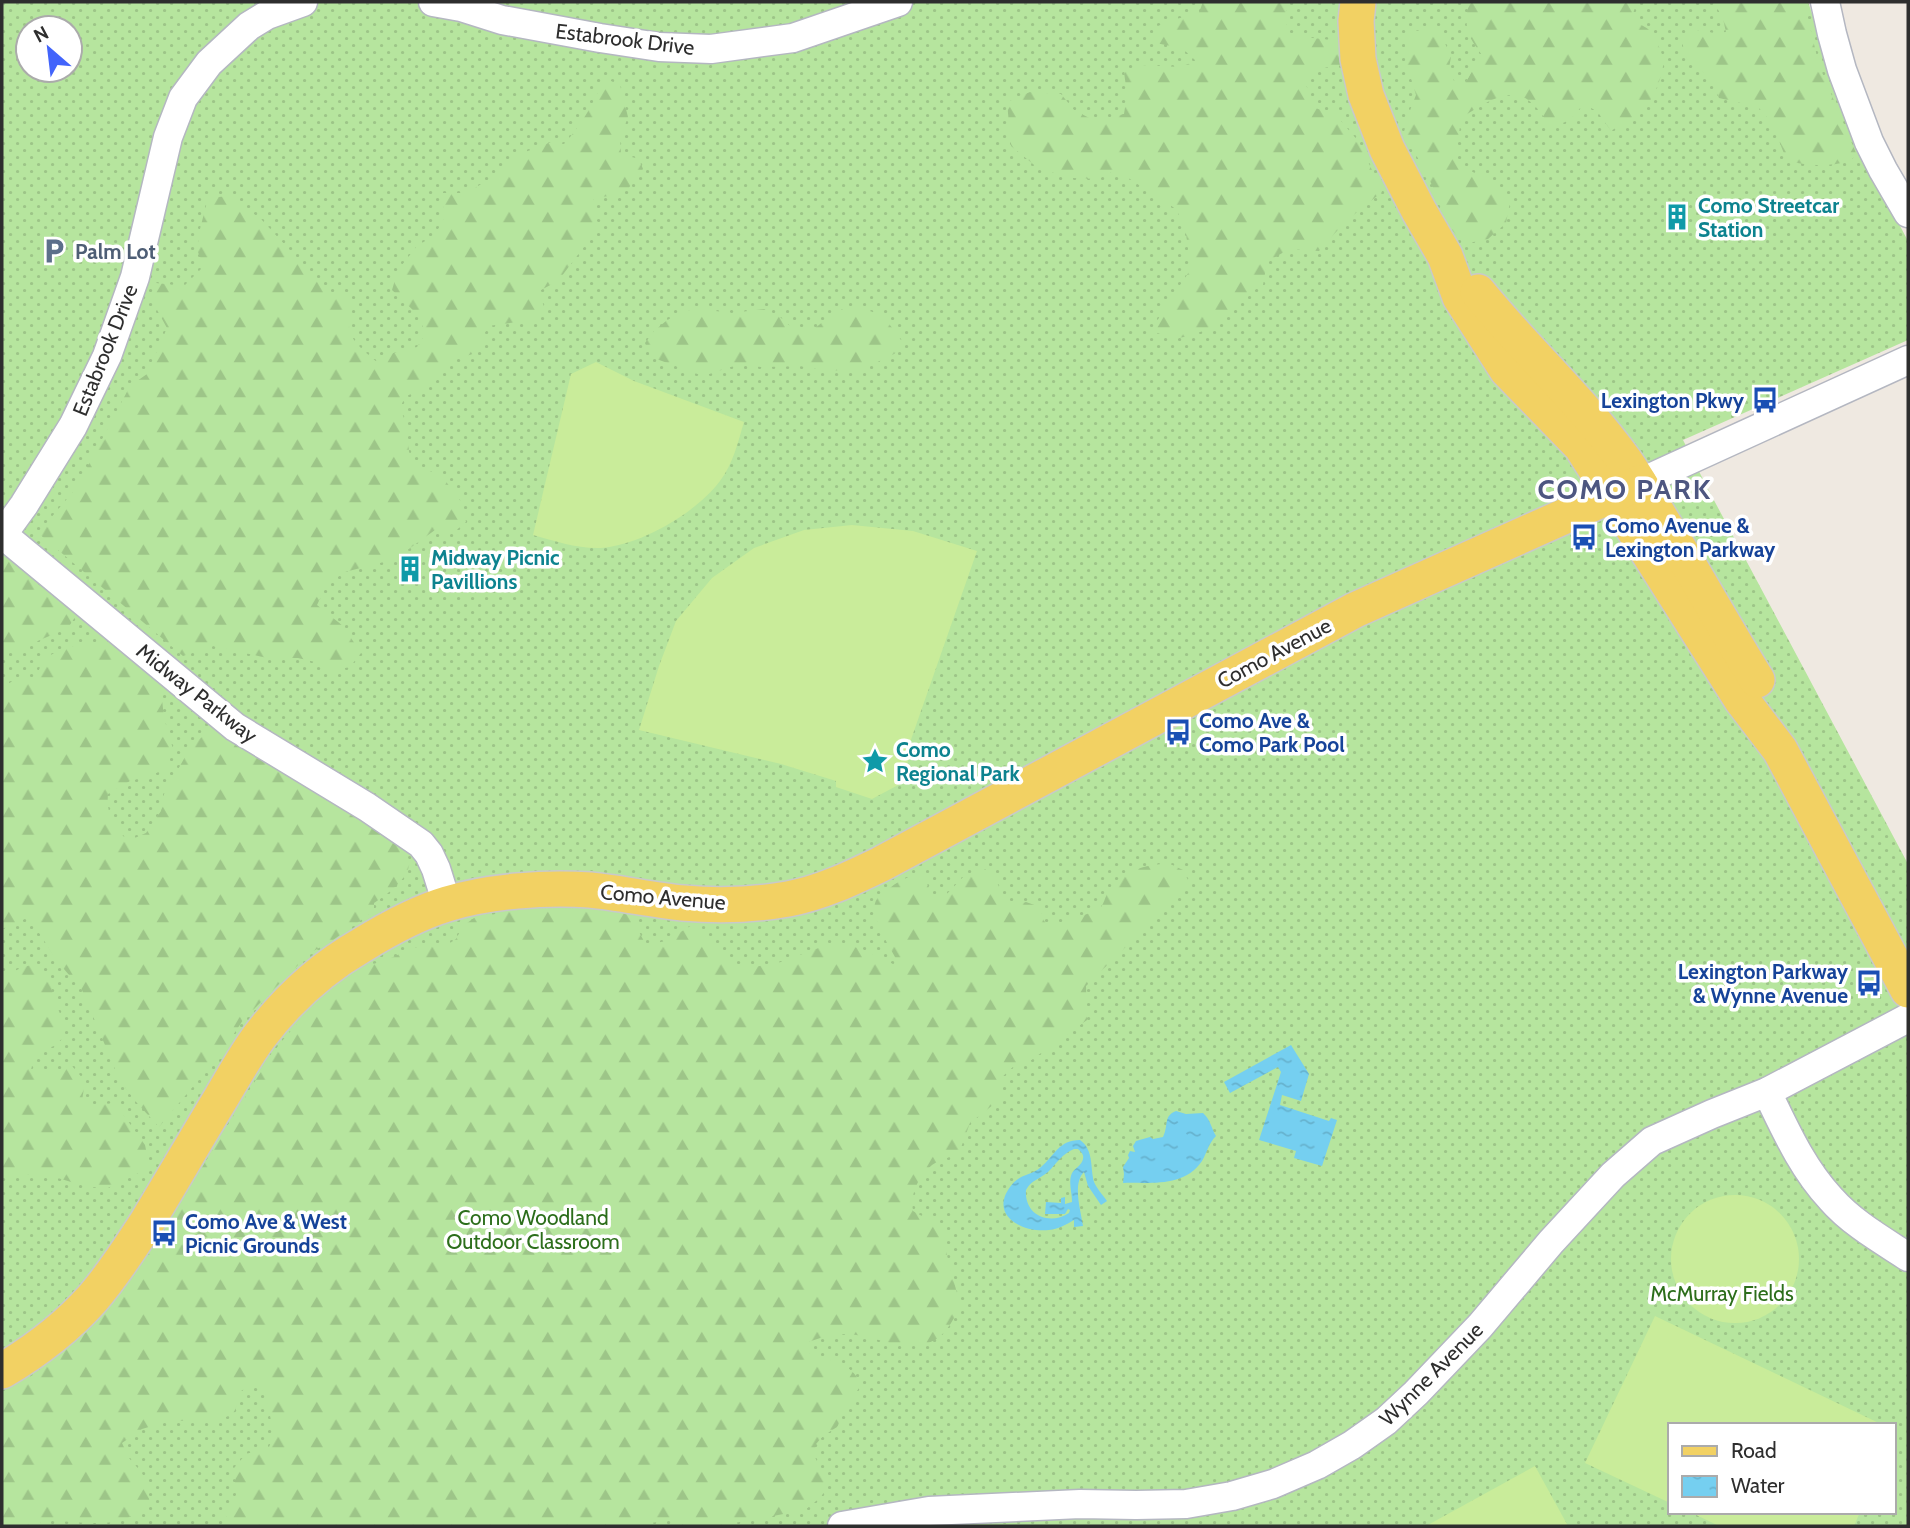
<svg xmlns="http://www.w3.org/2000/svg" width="1910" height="1528" font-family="Cabin,sans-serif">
<defs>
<pattern id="grass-dots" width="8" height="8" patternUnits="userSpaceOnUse" patternTransform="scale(1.75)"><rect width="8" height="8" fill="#b6e59e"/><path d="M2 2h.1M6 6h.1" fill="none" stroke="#9dc588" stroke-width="1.8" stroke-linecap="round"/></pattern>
<pattern id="forest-firs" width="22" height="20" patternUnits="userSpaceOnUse" patternTransform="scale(1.75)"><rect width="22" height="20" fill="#b6e59e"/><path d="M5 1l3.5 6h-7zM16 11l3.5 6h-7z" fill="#9dc588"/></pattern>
<pattern id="water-ripples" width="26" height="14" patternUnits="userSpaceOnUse" patternTransform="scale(1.75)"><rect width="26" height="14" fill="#75cff0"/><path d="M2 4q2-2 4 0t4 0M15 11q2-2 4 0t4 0" fill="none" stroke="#66b2ce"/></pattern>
</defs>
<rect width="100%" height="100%" fill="#efe9e1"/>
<path fill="url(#grass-dots)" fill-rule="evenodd" d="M2,2H1808L1860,151L1908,241V340L1683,440L1708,489L1908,864V1526H2ZM28,28H70V70H28ZM1670,1425H1894V1512H1670Z"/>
<g fill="url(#forest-firs)">
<path d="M1203,2H1286V35L1340,41L1341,65L1317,69L1306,85L1315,108L1335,114L1359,142L1382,192L1345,222L1319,251L1289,249L1267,262L1263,285L1237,300L1219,324L1193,335L1174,339L1152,331L1163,310L1191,269L1185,227L1176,209L1116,170L1098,179L1073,178L1039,169L1011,146L1007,102L1030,92L1061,94L1074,110L1095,121L1124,114L1127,94L1124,72L1140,65L1180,67L1196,61L1182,48L1150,42L1155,27L1180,18L1198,15Z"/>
<path d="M1469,2H1637L1631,19C1637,24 1644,25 1649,30C1655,36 1662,51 1663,60C1665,70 1654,98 1647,105C1636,116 1623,123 1611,131L1597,111L1583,104C1572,119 1569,124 1549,125C1543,116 1537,106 1528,100C1507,85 1479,107 1461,118L1456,157L1458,164L1497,185L1510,202L1506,223L1488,239L1464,244L1448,225L1431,183L1404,132L1409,113L1416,95L1405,58V38L1415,31L1435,29L1444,41L1451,57L1449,68L1454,81L1466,82L1473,69L1484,58C1468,36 1463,30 1469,2Z"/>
<path d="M1714,2H1804L1819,65L1856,153L1851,161C1826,167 1812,166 1787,161L1772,123L1758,107L1719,98L1709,75C1688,64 1684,61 1682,37L1691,29L1714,33L1726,32L1723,19Z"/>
<path d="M604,78L620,85L628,117L620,138L621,154L639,159L643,169L628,189L609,196L593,198V208L599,227L558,281L539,291L544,307L531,320L488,326L476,353L446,362L436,381L405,397L400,408L407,426L409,452L421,468L441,475L462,503L466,522L454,532L435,530L395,559L345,572L327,584L317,605L343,626L361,653L350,667L325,672L315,662L298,658H267L213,646L183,656L38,533L77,487L130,386L147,374L167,328L156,308V283L184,286L204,266L197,250L200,229L208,198L229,196L261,219L309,271L331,292L347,293L354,303C341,334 355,343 377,362L393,353L417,347L426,333L416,313L392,290L398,270L417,246L435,235L444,218L442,193H466L490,179L515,156L551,142L564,144C583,123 594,103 604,78Z"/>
<path d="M846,307C879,309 887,318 905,346L894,354L859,371L822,370L800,366L761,367L740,364L703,376L651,357L645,343L654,331L666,321L682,311L699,309L732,313L764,309L779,316L791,327L814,329L830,316Z"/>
<path d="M2,548L12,554L39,585L62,600L77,614L68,628L12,652L2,653Z"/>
<path d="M88,643L113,646L160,680L164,718L173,749L167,768L152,775L130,781L108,794C106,815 114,826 128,841L146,833L161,811L164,794L189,750L214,724L406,849C407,854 410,862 409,866C405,882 386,895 374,903V911L333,940L310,953L243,1020L222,1052L159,1127L137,1103L120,1081L82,990L57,961L29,917L2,929V687L13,681L36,678L43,659L64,648Z"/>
<path d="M1168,863L1183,870L1190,884L1086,986L1087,1020L1023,1066H1014L1001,1078L1003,1097L970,1123L959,1153C951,1157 939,1160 932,1165C918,1177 910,1194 913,1211L943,1228L948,1261L961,1307C954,1317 948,1331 938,1338C910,1357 876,1335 847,1334C833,1334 821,1337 809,1342L807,1352C822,1359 846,1361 856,1376C858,1380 858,1384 859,1388L847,1406L837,1427L823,1436L816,1444L814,1455L828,1485L821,1497L805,1510L718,1526H679L670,1520L632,1526H230L224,1511L236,1495L234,1468L246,1454L269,1447L274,1435L265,1391L258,1381L241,1391L234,1414L214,1421H169L142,1429L122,1443L129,1458L142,1473L148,1488L150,1504C142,1509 134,1516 125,1519C103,1528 65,1519 40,1521V1526H2V1393C90,1349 140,1267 190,1187C219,1140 247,1092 278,1046C299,1021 331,981 361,968C371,964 383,962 393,957C411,949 424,941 444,947L456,939L463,926L474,918L511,911L566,907L615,910L630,915L646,945L666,941L692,925L733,965L754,967L781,962L832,943L860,948L895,965L896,959C889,945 867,913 877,899C880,895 886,891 890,888C901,879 910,875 924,875L932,897L943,898L965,875L985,869L995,878L1008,907L1026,902L1040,907L1043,919L1048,927L1099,910C1104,904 1105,897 1109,890C1123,869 1145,866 1168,863Z"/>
<path d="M36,964L51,982L53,998L62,1018L65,1036L54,1046L35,1053L31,1070L53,1071L72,1066L85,1081L82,1101L96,1105L115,1103L145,1145L150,1169L131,1176L106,1189L81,1185L48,1175L2,1174V977L23,967Z"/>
</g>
<g fill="#c9ec9a">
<path d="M596,362L634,381L744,422C738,442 733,464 720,481C696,513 641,545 601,548C578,549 555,541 533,535L571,374Z"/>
<path d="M852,525L913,531L977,551L907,751L910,754L902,783L872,799L836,787V781L781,764L639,730L659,666L676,621L712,578L754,548L804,530Z"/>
<circle cx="1735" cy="1259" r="64"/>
<path d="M1655,1316L1883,1425H1670V1503L1585,1463Z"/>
<path d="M1535,1466L1568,1526H1426Z"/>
<path d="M1690,1512H1860L1854,1526H1719Z"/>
</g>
<g fill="url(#water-ripples)" fill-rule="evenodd">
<path d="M1291,1045L1309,1074L1301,1101L1282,1095L1280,1105L1329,1121L1331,1118L1337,1120L1322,1166L1294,1158L1296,1151L1259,1140L1281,1072L1278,1067L1230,1093L1224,1082Z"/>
<path d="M1176,1111L1186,1114L1203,1113C1211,1120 1211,1128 1216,1136C1208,1144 1207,1153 1202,1161C1184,1188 1150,1182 1123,1183L1124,1174L1123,1167L1129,1158L1128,1155L1130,1151L1135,1152L1133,1146L1136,1141L1150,1137L1153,1139L1163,1137C1169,1125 1163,1116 1176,1111Z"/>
<path d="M1080,1140C1094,1150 1090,1167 1094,1182C1097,1189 1103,1195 1107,1201L1101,1205L1088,1186L1084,1172C1072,1184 1081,1211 1083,1226L1074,1227V1220C1066,1225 1058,1229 1049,1230C1023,1233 989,1216 1010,1187C1020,1173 1031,1176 1041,1167C1055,1155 1059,1140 1080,1140ZM1074,1149H1078C1081,1152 1084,1154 1083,1159C1082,1165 1075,1168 1072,1173C1068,1182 1072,1192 1072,1202L1065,1204V1197L1061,1198V1203L1046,1202L1045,1214H1065L1068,1209L1070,1210L1069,1213C1049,1226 1024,1215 1026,1190C1031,1180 1040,1179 1048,1172C1057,1163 1062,1154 1074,1149Z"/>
</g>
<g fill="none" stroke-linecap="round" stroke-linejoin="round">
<g stroke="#b4b7c1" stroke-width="31">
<g id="minor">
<path d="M433,2L461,7L502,20L600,38L659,47L711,49L793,38L898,2"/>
<path d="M1825,2L1832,34L1842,70L1869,142L1883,170L1908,213"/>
<path d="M1639,483L1908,360"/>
<path d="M2,534L235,727L367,807L421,844L429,854L436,869L447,904"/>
<path d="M3,534L24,505L73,426L107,356L135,277L168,137L183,98L209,63L249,26L267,15L303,2"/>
<path d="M1767,1092C1785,1129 1802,1168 1831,1199C1852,1223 1882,1240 1908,1257"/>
<path d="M842,1526L929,1511L1080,1504L1136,1505L1186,1504L1232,1496L1273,1484L1317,1465L1352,1445L1386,1421L1416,1393L1480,1326L1551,1242L1613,1175L1652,1141L1712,1114L1767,1092L1908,1018"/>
</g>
</g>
<g stroke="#c9c9c9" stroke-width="38">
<g id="major">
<path d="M1358,2L1356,21L1358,59L1366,95L1387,149L1419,211L1445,256L1460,297L1507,370L1581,446L1741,699L1780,750L1908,990"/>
<path d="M1478,292C1525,350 1581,400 1625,461C1639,481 1651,503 1664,524C1696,576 1725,628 1757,680"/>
<path d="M2,1371C34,1352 67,1327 92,1299C113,1275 130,1248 147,1222C172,1181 196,1139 221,1098C233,1078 245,1056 259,1037C287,1000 322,968 362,945C388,929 417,913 447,904C489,891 545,887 590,890C621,893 652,900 683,903C717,906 754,905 788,899C821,893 852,878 881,864L1355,610L1639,483"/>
</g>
</g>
<use href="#minor" stroke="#fff" stroke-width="28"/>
<use href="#major" stroke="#f2d163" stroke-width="35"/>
</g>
<defs>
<g id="building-bare" transform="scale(2.1)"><path d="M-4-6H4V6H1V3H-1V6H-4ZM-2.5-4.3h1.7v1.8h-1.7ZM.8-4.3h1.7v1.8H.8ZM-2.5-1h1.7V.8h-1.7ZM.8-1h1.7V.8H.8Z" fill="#0f9aa8" stroke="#fff" stroke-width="2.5" paint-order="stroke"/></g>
<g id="parking-bare" transform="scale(2.1)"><path d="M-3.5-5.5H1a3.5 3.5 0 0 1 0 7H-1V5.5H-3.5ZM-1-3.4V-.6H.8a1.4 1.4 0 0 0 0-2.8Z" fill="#5c6f8a" stroke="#fff" stroke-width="2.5" paint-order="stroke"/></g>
<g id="bus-bare" transform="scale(2.1)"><path d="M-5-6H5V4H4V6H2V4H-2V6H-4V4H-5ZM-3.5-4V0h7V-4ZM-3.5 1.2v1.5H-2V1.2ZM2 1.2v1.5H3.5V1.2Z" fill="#1a4fb4" stroke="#fff" stroke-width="2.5" paint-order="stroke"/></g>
<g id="sight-bare" transform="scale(2.1)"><path d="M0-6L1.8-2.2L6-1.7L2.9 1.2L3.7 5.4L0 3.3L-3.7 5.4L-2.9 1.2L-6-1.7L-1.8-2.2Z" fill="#0f9aa8" stroke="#fff" stroke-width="2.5" paint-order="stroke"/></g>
</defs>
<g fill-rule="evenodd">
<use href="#building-bare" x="1677" y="217"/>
<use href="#parking-bare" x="54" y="251"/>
<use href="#bus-bare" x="1765" y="400"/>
<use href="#bus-bare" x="1584" y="537"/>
<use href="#building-bare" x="410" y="569"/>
<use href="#bus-bare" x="1178" y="732"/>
<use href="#sight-bare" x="875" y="761"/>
<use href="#bus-bare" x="1869" y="983"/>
<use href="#bus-bare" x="164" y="1233"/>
</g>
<g text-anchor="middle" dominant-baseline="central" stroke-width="7" stroke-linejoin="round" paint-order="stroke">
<g font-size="21" fill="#2e2e2e" stroke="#fff">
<text transform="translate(625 39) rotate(7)">Estabrook Drive</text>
<text transform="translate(105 350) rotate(-68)">Estabrook Drive</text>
<text transform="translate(1274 653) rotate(-28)">Como Avenue</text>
<text transform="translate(197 693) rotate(38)">Midway Parkway</text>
<text transform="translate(663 897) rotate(5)">Como Avenue</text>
<text transform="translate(1431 1374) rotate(-45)">Wynne Avenue</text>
</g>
<g font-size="21" font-weight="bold" fill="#0d838f" stroke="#fff" text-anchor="start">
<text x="1698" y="205">Como Streetcar<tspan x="1698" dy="24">Station</tspan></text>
<text x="431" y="557">Midway Picnic<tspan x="431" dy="24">Pavillions</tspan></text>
<text x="896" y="749">Como<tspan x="896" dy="24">Regional Park</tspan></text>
</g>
<g font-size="21" font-weight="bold" fill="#4e5e75" stroke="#fff" text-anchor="start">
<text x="75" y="251">Palm Lot</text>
</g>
<g font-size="21" font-weight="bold" fill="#164399" stroke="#fff" text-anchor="start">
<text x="1744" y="400" text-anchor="end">Lexington Pkwy</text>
<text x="1605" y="525">Como Avenue &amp;<tspan x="1605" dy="24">Lexington Parkway</tspan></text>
<text x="1199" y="720">Como Ave &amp;<tspan x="1199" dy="24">Como Park Pool</tspan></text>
<text x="1848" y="971" text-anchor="end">Lexington Parkway<tspan x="1848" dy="24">&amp; Wynne Avenue</tspan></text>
<text x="185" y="1221">Como Ave &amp; West<tspan x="185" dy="24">Picnic Grounds</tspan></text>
</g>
<g font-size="21" fill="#2c6e1b" stroke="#fff">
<text x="533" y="1217">Como Woodland<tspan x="533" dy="24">Outdoor Classroom</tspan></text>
<text x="1722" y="1293">McMurray Fields</text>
</g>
<g font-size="28" font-weight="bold" letter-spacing="2" fill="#4d5680" stroke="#fff">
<text x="1625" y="489">COMO PARK</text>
</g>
</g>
<rect width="1910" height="1528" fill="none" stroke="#2e2e2e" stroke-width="7"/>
<rect x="1668" y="1423" width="228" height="91" fill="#ffffff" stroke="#ababab" stroke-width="2"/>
<rect x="1682" y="1446" width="35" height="10" fill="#f2d163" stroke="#ababab" stroke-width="2"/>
<text x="1731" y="1458" font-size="21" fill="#2e2e2e">Road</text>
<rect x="1682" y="1476" width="35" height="21" fill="url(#water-ripples)" stroke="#ababab" stroke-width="2"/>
<text x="1731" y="1493" font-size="21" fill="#2e2e2e">Water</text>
<g transform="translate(49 49) rotate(332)"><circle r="33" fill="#ffffff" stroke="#ababab" stroke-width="2"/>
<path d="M0-5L12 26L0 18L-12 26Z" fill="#4264fb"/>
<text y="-10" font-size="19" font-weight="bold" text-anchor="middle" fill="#2e2e2e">N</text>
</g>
</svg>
